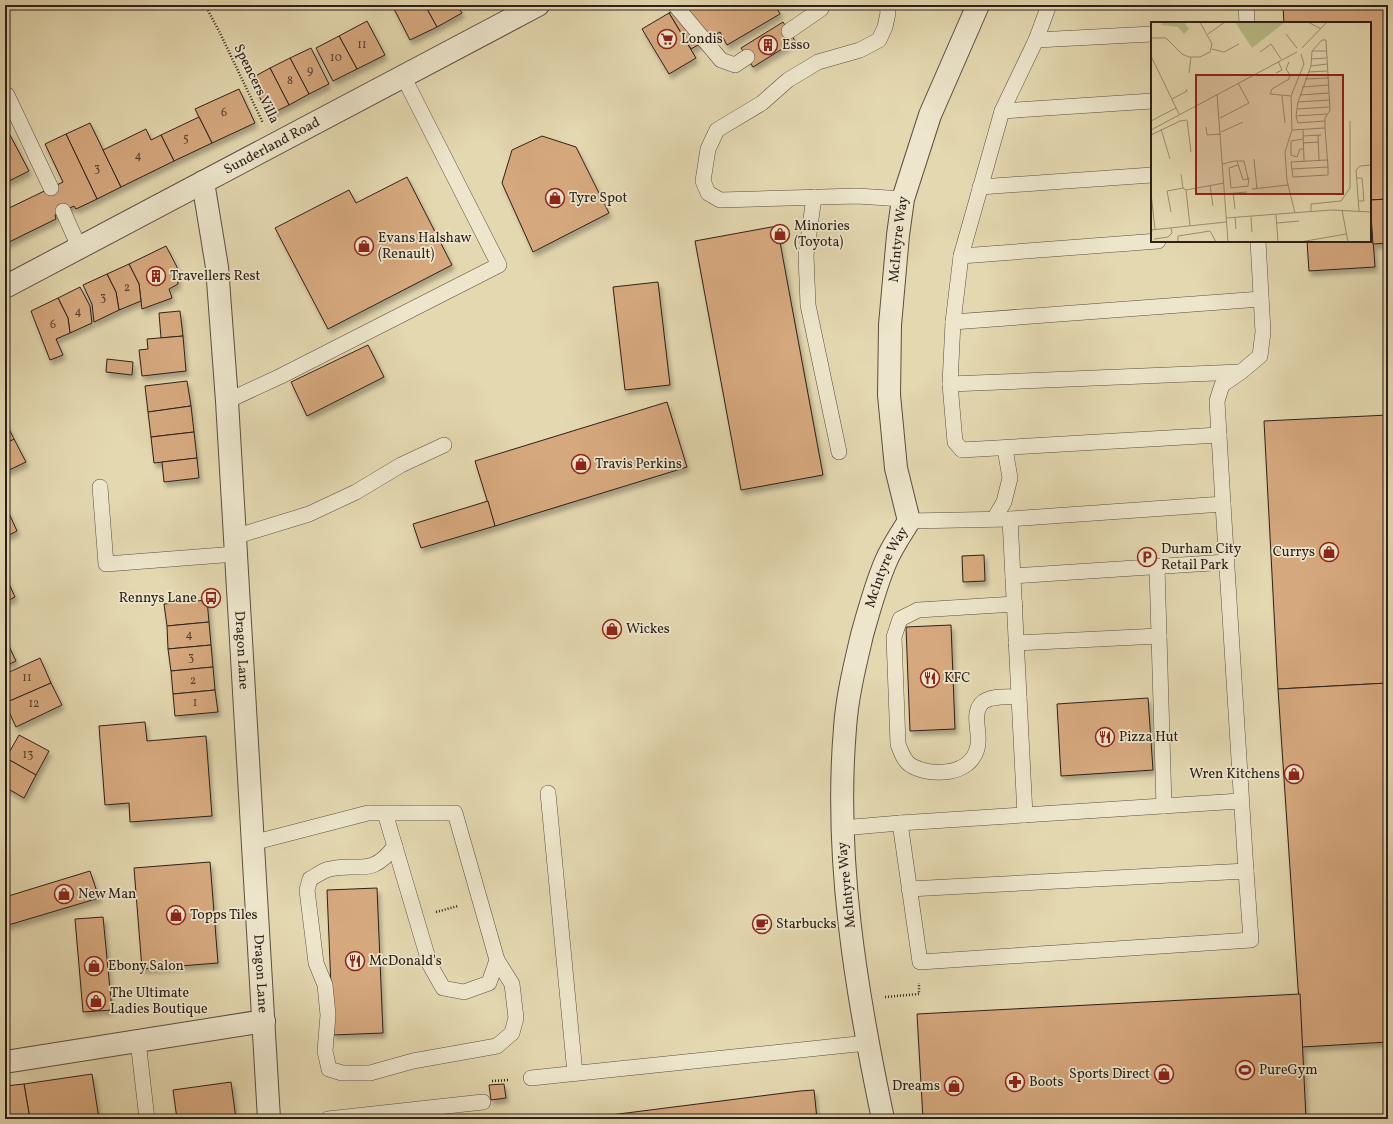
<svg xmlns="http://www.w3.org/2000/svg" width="1393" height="1124" font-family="Vollkorn,serif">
<defs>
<filter id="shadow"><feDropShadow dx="2.5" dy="4.5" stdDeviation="2" flood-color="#0004"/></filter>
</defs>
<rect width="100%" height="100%" fill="#e4d8b0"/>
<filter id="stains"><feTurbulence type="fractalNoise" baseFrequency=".005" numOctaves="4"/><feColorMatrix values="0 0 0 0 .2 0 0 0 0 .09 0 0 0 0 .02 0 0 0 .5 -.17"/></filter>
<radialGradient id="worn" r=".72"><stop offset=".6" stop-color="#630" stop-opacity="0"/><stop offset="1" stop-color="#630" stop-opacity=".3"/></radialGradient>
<g fill="#d6a87e" stroke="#2e201a" filter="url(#shadow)">
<path d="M392,5H425L437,27L410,40Z"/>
<path d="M425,5H457L462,13L437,27Z"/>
<path d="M683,5H775L780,14L727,45L720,32L691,49L669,13Z"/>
<path d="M1283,5H1388V199L1370,200L1375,267L1309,271L1307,241H1370V23H1284Z"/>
<path d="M669,13L696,58L669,74L642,29Z"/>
<path d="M367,21L385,55L357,69L339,36Z"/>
<path d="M783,22L795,41L753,67L741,48Z"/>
<path d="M339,36L357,69L333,81L316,48Z"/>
<path d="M311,48L329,84L309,94L290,58Z"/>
<path d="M290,58L309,94L289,105L270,68Z"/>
<path d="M270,68L289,105L269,115L250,79Z"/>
<path d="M239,89L255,123L212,143L195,109Z"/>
<path d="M199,117L212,143L174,161L161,135Z"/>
<path d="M90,123L121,187L97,199L66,134Z"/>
<path d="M146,129L151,140L161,135L174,161L121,187L103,150Z"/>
<path d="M66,134L97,199L76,209L74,206L55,215L56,219L5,244V210L63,182L45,144Z"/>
<path d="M10,135L29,171L5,183V137Z"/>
<path d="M542,136L576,147L609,213L533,252L502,183L512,150Z"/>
<path d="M407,177L452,265L328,329L275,228L349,190L356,203Z"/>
<path d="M1388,199V243L1373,244L1370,200Z"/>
<path d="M777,226L823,475L741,490L695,241Z"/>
<path d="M166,246L177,267L178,284L169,289L172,298L142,309L139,284L129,264Z"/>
<path d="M129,264L139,284L141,301L119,310L116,292L107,274Z"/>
<path d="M107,274L116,292L119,310L94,322L92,304L83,285Z"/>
<path d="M658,282L670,385L625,390L613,287Z"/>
<path d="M80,287L90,306L92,323L70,333L68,318L58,298Z"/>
<path d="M58,298L68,318L70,333L56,339L63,355L50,360L31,311Z"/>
<path d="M180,311L183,336L161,338L159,313Z"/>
<path d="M183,336L186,371L142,376L139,350L148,349L147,339Z"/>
<path d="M368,345L384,377L307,416L291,382Z"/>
<path d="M107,359L133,362L132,375L106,372Z"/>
<path d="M187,381L191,406L148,412L145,386Z"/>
<path d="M667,402L687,467L495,526L475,461Z"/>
<path d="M191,406L194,432L151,437L148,412Z"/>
<path d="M1388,415V683L1278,689L1264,421Z"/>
<path d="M5,421L14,439L5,444Z"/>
<path d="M194,432L197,458L154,463L151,437Z"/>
<path d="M14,439L26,462L5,472V444Z"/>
<path d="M197,458L199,478L164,482L162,462Z"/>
<path d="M488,501L495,526L421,548L413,524Z"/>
<path d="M5,509H7L17,531L5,537Z"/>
<path d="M984,555L985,581L963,582L962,556Z"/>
<path d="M5,575L15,597L5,602Z"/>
<path d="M207,600L209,622L167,626L164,604Z"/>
<path d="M209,622L211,645L168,649L167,626Z"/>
<path d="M951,625L955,729L910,731L906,627Z"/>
<path d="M5,638L16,661L5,666Z"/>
<path d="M211,645L213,667L171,671L168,649Z"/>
<path d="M40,658L51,683L5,703V674Z"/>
<path d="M213,667L215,690L173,694L171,671Z"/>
<path d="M51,683L62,705L16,727L5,703Z"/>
<path d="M1388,683V1042L1302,1047L1278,689Z"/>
<path d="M215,690L218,712L175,716L173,694Z"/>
<path d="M1148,698L1153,770L1061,776L1057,704Z"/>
<path d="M145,722L147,741L206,736L212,816L130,822L129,803L105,805L99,726Z"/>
<path d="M19,735L49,751L36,775L6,758Z"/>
<path d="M6,758L36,775L24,798L5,787Z"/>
<path d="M210,862L218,963L142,969L134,868Z"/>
<path d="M90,871L99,898L5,926V897Z"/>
<path d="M377,888L383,1033L333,1035L327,890Z"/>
<path d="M103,917L112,1010L83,1012L75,919Z"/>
<path d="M1300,994L1306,1119H923L917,1014Z"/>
<path d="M92,1074L99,1119H30L24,1084Z"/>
<path d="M231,1082L236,1119H177L173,1090Z"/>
<path d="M24,1084L30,1119H5V1086Z"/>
<path d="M504,1084L506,1098L491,1100L489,1085Z"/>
<path d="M814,1090L817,1119H579L800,1091Z"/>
</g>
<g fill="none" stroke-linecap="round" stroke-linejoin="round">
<g stroke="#5c4e40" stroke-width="16">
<g id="service">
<path d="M675,5L721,60L735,65L747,57"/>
<path d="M887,5L888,13L885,27L879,40L860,50L818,62L788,80L762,103L717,130L708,149L703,181L708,193L720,200L857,196L903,199"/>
<path d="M1049,5L1036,40L1002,111L961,256L953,322L950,384L955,442L962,450L1219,435"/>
<path d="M1246,5L1247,23"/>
<path d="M789,31L821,9V5"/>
<path d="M1036,40L1152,34"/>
<path d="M7,95L51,188"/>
<path d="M1002,111L1152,101"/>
<path d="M980,187L1152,175"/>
<path d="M814,197L806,255L808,305L839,452"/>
<path d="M63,211L79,247"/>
<path d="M961,256L1158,241"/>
<path d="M953,322L1261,299"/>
<path d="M950,384L1240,372"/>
<path d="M227,401L281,376L499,265L403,76"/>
<path d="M100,487L106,564L236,554"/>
<path d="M994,519L1004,502L1010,478L1005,449"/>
<path d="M1010,519L1025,815"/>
<path d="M909,521L1010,519L1223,504L1217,401L1222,385L1241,372L1260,356L1263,332L1258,241"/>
<path d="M234,537L309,514L356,492L401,465L444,445"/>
<path d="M1157,567L1164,806"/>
<path d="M1013,576L1227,562"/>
<path d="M1015,604L918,610L900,619L894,637L898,744C901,752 904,762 912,766C932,777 970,775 977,749C982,735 971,716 981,704C989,695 1008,697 1019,697"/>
<path d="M1016,643L1159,636"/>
<path d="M548,793L575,1073"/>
<path d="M1240,801L900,823L920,962L1251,940L1246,871"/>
<path d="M842,828L900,823"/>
<path d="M252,843L368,813H455L497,960L489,983L464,992L443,988L430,965L385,813"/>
<path d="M395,846C370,878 361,862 330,869C323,870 316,876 310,879L307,890L316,963L325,985L328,1015L325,1051L329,1069L342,1073H370L413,1061L497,1046L512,1033L516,1018L512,984L497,960"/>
<path d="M909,889L1246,871L1223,504"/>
<path d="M138,1041L147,1119"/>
<path d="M531,1078L867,1043"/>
<path d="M328,1119L483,1102"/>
</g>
</g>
<g stroke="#5c4e40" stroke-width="24">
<g id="minor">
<path d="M5,1062L264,1021"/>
<path id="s1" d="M883,1119C856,991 834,859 845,728C847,697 855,665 862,635C869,610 876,584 886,561C892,547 901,534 909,521L896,468L889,395L890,325L898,235L903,199L930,115L978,5"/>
</g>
</g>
<g stroke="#5c4e40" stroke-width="24">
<g id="tertiary">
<path id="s2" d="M203,182L217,267L227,401L269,1119"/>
<path id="s3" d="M5,287L538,5"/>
</g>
</g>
<g stroke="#2e201a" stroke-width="2.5" stroke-dasharray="1 2" stroke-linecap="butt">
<path d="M205,5L219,31L263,123"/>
<path d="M436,912L458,906"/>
<path d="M885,997L919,994V983"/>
<path d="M492,1081L509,1080"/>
</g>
<use href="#service" stroke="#ede6cc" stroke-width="15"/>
<use href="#minor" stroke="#ede6cc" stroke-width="22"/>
<use href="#tertiary" stroke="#ede6cc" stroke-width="22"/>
</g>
<defs>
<g id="supermarket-ring" transform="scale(1)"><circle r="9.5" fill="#ede6cc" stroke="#8f2418" stroke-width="1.5"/><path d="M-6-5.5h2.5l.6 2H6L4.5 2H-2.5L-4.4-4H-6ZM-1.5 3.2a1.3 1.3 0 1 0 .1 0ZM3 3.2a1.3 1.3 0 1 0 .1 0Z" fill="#8f2418"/></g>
<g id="building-ring" transform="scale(1)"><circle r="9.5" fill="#ede6cc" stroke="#8f2418" stroke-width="1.5"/><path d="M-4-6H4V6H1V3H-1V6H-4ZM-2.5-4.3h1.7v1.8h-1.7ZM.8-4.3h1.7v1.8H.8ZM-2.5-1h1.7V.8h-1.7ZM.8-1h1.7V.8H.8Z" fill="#8f2418"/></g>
<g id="shop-ring" transform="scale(1)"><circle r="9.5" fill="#ede6cc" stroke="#8f2418" stroke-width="1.5"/><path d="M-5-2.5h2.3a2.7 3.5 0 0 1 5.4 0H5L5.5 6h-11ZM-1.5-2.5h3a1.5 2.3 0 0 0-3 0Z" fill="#8f2418"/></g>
<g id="parking-ring" transform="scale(1)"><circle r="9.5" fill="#ede6cc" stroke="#8f2418" stroke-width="1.5"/><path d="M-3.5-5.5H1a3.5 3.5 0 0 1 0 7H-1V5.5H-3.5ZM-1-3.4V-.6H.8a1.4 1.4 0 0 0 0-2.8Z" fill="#8f2418"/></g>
<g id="bus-ring" transform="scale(1)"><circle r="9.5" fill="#ede6cc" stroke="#8f2418" stroke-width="1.5"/><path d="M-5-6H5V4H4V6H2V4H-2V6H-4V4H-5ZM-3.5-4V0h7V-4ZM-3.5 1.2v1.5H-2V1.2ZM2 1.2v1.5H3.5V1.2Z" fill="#8f2418"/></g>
<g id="restaurant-ring" transform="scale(1)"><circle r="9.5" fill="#ede6cc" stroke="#8f2418" stroke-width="1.5"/><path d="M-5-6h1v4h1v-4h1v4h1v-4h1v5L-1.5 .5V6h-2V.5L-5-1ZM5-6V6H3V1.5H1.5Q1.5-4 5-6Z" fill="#8f2418"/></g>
<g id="cafe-ring" transform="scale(1)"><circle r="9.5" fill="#ede6cc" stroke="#8f2418" stroke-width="1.5"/><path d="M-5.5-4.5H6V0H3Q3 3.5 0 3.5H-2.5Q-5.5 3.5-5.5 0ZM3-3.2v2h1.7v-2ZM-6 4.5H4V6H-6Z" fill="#8f2418"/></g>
<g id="stadium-ring" transform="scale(1)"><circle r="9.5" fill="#ede6cc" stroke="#8f2418" stroke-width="1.5"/><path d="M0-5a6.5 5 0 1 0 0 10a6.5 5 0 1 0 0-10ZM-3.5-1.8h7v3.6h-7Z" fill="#8f2418"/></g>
<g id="pharmacy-ring" transform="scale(1)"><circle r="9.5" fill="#ede6cc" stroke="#8f2418" stroke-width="1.5"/><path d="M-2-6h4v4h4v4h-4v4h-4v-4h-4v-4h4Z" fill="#8f2418"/></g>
</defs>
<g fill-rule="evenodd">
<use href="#supermarket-ring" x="667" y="39"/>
<use href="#building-ring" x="768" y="45"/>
<use href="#shop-ring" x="555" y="198"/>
<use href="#shop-ring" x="780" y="234"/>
<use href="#shop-ring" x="364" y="246"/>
<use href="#building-ring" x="156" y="276"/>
<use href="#shop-ring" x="581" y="464"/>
<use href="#shop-ring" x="1329" y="552"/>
<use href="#parking-ring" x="1147" y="557"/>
<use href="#bus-ring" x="211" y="598"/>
<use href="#shop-ring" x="612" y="629"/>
<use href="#restaurant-ring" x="930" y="678"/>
<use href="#restaurant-ring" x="1105" y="737"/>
<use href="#shop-ring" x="1294" y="774"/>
<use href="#shop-ring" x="64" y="894"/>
<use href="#shop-ring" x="176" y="915"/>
<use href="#cafe-ring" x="762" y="924"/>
<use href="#restaurant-ring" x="355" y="961"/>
<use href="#shop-ring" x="94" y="966"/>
<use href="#shop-ring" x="96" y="1001"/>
<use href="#stadium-ring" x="1245" y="1070"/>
<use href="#shop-ring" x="1164" y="1074"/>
<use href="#pharmacy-ring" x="1015" y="1082"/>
<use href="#shop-ring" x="954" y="1086"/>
</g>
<g text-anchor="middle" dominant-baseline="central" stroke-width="3.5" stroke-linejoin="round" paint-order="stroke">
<g font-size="12" fill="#584233">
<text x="362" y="45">11</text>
<text x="336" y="58">10</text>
<text x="310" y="71">9</text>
<text x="290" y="81">8</text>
<text x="224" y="113">6</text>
<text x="186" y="139">5</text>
<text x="138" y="156">4</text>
<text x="97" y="169">3</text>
<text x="127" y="288">2</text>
<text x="103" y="298">3</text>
<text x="78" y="312">4</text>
<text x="53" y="325">6</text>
<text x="189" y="635">4</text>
<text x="191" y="658">3</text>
<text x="27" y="678">11</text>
<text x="193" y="681">2</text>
<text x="195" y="703">1</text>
<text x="34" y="704">12</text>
<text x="28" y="755">13</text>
</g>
<g font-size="14" fill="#2e201a" stroke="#ede6cc" text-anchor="start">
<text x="681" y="39">Londis</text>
<text x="782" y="45">Esso</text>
<text x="569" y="198">Tyre Spot</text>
<text x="794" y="226">Minories<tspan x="794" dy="16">(Toyota)</tspan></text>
<text x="378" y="238">Evans Halshaw<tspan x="378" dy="16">(Renault)</tspan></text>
<text x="170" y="276">Travellers Rest</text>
<text x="595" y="464">Travis Perkins</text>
<text x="1161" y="549">Durham City<tspan x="1161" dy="16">Retail Park</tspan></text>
<text x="1315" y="552" text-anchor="end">Currys</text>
<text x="197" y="598" text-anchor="end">Rennys Lane</text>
<text x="626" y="629">Wickes</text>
<text x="944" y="678">KFC</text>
<text x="1119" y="737">Pizza Hut</text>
<text x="1280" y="774" text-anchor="end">Wren Kitchens</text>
<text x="78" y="894">New Man</text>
<text x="190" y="915">Topps Tiles</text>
<text x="776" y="924">Starbucks</text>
<text x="369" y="961">McDonald's</text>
<text x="108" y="966">Ebony Salon</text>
<text x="110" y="993">The Ultimate<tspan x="110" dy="16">Ladies Boutique</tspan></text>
<text x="1259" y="1070">PureGym</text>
<text x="1150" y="1074" text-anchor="end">Sports Direct</text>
<text x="1029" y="1082">Boots</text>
<text x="940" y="1086" text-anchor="end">Dreams</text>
</g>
<g font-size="14" fill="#2e201a" stroke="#ede6cc">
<text transform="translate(256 84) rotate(64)">Spencers Villa</text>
<text stroke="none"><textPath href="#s3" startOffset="302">Sunderland Road</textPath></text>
<text stroke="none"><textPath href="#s1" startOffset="897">McIntyre Way</textPath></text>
<text stroke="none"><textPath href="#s1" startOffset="561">McIntyre Way</textPath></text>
<text stroke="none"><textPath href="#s2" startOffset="470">Dragon Lane</textPath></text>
<text transform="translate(847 885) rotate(-96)">McIntyre Way</text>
<text stroke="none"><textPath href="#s2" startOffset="794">Dragon Lane</textPath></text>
</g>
</g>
<g transform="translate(1151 22)">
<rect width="220" height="220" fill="#e4d8b0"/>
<path d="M12,0H33L38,7L33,12L27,5L10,3ZM84,0H134L101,26Z" fill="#b9bd88"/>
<path fill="none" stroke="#9b8e74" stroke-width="1" d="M157,0L170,7M57,12L74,0M135,12L146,26M0,16H15L31,32L38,35H49L59,30L61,22L49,0M151,26L176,0M61,27L73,30L88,22M109,30L120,22L130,37M0,34L28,92M160,37L176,36M138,40L135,47L139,53L138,57L121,67L119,72L140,74M160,44L176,42M157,50L176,49M38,51L40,35M125,51L131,48L127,39M154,57L177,56M151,65L177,63M66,72L77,220M149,73L178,71M131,74L134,101M21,77L36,69L35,67M147,80L178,78M146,87L178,85M145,94L176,92M69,96L98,81L87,61M0,99L25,86M174,99L147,101L145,94L147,80L160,44L161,29H175M55,105L56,113L70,112M10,107L19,137M0,108L146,30M141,108L174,106V96L179,88L175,18H171L161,29M152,108L153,139M70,110L92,100M0,113L29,99L36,98L40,130M167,113L168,138M152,114L170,113M152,117L140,119V133L146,135L149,127H153M152,121L168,120M103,137L106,167M176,138L140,140L142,155L177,153V145M71,142L84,139H93L97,157L92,158L86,139M87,143L78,146L80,166L97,164L98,155M141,147L177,145L174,106M30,152L32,166M206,156H211L213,179H208M59,163L62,184M101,167L137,163M0,171L4,207M82,171L84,187M73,172L96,170M191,188L197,220M208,189L205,148L209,144L220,143M20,190L16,169L32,166L35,168M160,190V182L190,179L199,166V99M144,191L136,159L134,130L141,108L140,74L153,42L150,32M125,193L127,220M84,195L85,207M100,195L101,210M75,196L180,188L220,190M126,201L148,199M39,204L35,168L73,161M0,208L75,200M3,217L17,215L21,211L20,206M27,220V214L59,209L65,220M149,220L195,212"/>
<path fill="#8f2418" fill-opacity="0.15" stroke="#8f2418" stroke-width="2" d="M45,53H192V172H45Z"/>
<rect width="220" height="220" fill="none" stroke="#2e201a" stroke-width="2"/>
</g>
<rect width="1393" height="1124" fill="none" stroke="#e4d8b0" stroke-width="20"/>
<rect x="6" y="6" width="1381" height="1112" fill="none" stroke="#2e201a" stroke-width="2"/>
<rect x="10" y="10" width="1373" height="1104" fill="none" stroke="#2e201a"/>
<rect width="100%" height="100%" filter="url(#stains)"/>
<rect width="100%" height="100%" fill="url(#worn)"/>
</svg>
